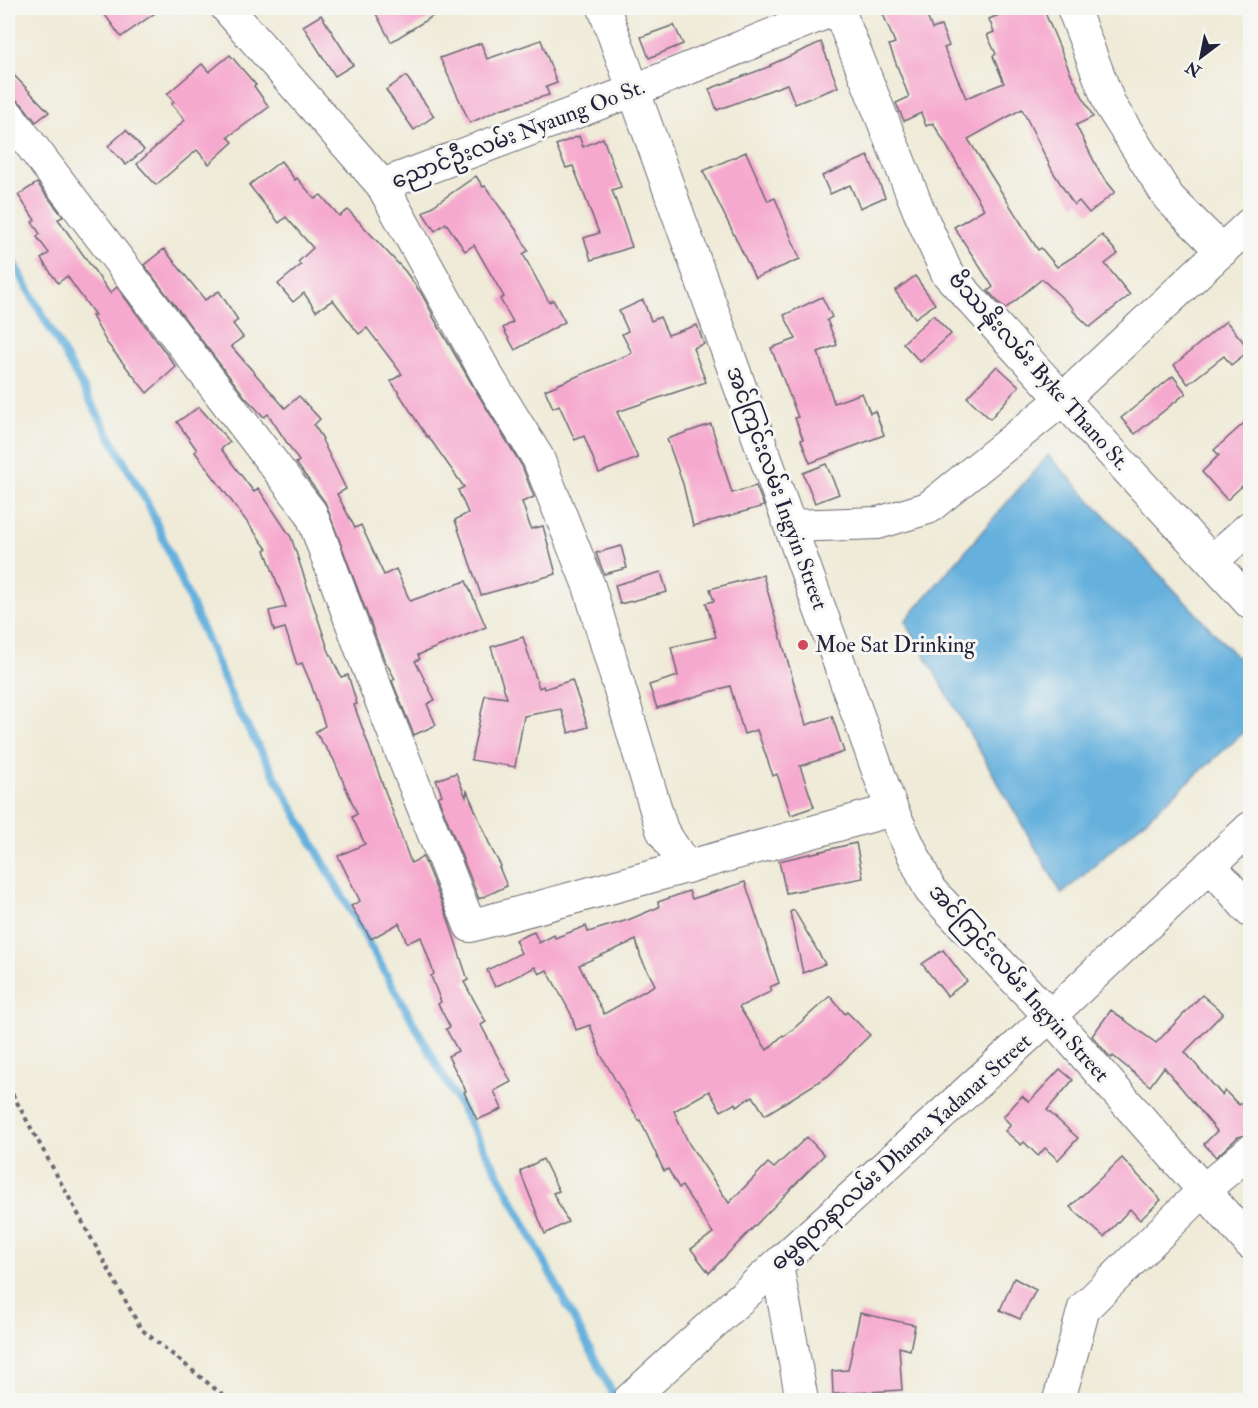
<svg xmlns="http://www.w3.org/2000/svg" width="1258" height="1408" font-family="'IM FELL Double Pica','Noto Sans Myanmar',serif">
<rect width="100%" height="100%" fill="#f6f6f2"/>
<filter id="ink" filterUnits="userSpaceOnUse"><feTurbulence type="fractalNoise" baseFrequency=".0167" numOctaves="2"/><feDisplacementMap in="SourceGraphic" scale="12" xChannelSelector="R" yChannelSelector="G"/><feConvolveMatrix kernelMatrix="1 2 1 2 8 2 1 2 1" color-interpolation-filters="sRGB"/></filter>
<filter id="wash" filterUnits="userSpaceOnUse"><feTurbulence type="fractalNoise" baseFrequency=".008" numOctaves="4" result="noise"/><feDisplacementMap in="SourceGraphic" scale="24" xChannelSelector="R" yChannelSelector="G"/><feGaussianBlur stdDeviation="1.35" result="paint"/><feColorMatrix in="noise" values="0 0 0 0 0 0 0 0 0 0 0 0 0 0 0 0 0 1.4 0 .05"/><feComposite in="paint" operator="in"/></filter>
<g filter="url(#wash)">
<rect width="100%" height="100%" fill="#efebd8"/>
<path fill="#65b0dd" stroke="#44698c" stroke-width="1.5" d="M1048,455L1250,671V727L1062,894L905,621Z"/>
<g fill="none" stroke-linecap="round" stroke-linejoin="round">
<path stroke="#65b0dd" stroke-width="8" d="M8,253L150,508L234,703L505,1186L616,1400"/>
</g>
<g id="blocks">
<g fill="#f6a9ce" fill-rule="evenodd">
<path d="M100,8H162L121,37Z"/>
<path d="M373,8H446L391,42Z"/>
<path d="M901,8H924L932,29L941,26L949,46L944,48L966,98L1004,83L993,56L996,54L987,35L994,32L989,19L1001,14L998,8H1043L1070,72L1093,117L1076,125L1100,173L1115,192L1089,213L1079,201L1074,205L1053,172L1022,109L968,139L1038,250L1041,248L1057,267L1084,250L1102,235L1118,254L1105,264L1130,295L1090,327L1072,310L1074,309L1042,279L1005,309L988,291L993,287L954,227L984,209L933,123L926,126L921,113L904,121L896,103L909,97L889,45L895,43L883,14Z"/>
<path d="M321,15L353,65L335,76L303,26Z"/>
<path d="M674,25L683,44L649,58L641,37Z"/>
<path d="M541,40L557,83L546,87L549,95L500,109L470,123L440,58L481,43L487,59Z"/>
<path d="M821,42L838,87L795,104L787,84L717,110L709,89L771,66L770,65Z"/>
<path d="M230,55L256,85L254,86L269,107L228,137L233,142L209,164L197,150L156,185L137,164L185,120L171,104L174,102L167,94L202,64L209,72Z"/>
<path d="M8,69L49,112L36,122L22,104L15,99L8,97Z"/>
<path d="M406,76L434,116L414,130L386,90Z"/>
<path d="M126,130L144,150L126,165L108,146Z"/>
<path d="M579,136L583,147L603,138L621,187L612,190L632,247L591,260L584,238L599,233L573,166L566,168L556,145Z"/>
<path d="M746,152L768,201L775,198L800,259L755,278L703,171Z"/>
<path d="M868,156L885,197L860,208L850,185L830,194L822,176Z"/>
<path d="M281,161L295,180L297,178L315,199L321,195L339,216L348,210L405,271L421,293L433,315H432L473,386L522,466L534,497L522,502L531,529L543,526L556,574L481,595L455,520L468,513L458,490L464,487L428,436L427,437L391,381L402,374L367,328L359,334L333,300L316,311L304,293L293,302L278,284L301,265L298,262L313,248L286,217L279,223L249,185Z"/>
<path d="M476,176L483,187L485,186L519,234L528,251L523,254L549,302L553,300L565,322L515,350L503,328L513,322L500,299L504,297L474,245L465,251L446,223L435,231L423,213Z"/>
<path d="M37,183L61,214L63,217L58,219L110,293L117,287L176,367L147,393L107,343L92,316L95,315L67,276L58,283L41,259L49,253L37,237L40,234L32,222L35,220L18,195Z"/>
<path d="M164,249L205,300L219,291L238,320L233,324L243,337L231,346L285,408L299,396L320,419L314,425L323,439L322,440L346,489L337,494L355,528L361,525L384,575L396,569L410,601L466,581L486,627L418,655L420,659L415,661L435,700L427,704L436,725L414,735L392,681L395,679L384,659L325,502L296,463L299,461L268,414L264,417L245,397L144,265Z"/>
<path d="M915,276L935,304L915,318L895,291Z"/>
<path d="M822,297L832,317L827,320L837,345L818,352L834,403L862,393L870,413L875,411L884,435L810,463L801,440L803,439L795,418L798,417L771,348L796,339L784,315Z"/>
<path d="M643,300L651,321L660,317L668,335L697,325L704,344L693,348L706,382L617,412L638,458L599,473L584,436L575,440L559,405L553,408L545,390L632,353L622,334L628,331L619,311Z"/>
<path d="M933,315L951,334L920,362L903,343Z"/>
<path d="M1226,321L1250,350L1231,365L1224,356L1188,384L1174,365Z"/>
<path d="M997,366L1019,386L990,419L967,397Z"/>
<path d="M1173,376L1186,393L1135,434L1121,418Z"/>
<path d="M199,407L230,442L221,449L254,492L258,488L291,537L328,649L341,677L348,675L357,704L354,705L411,863L423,857L446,913L468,980L464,982L486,1022L481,1025L511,1082L494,1091L502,1109L477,1120L464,1092L466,1091L448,1056L458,1051L446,1029L450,1027L438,1004L441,1002L431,976L434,974L421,937L407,943L399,923L371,939L351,906L360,901L338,856L365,844L352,817L357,814L333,758L315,732L325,726L311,684L302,663L297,665L285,628L274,631L269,611L286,607L265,550L267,549L195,452L197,450L177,422Z"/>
<path d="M1251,417V478L1227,500L1202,472L1219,455L1214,450Z"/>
<path d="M711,424L732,493L756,486L764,506L693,526L683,484L667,439Z"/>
<path d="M826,464L839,494L815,503L803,473Z"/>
<path d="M621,546L627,568L604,574L596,553Z"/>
<path d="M661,572L667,592L620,604L615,585Z"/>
<path d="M763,575L806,725L832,716L844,752L800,766L814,807L791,815L777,774L773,776L757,730L744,734L730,686L657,708L649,685L678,676L671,647L716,637L706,603L714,601L710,589Z"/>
<path d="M523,637L539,688L543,686L544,689L572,680L588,727L569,733L561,709L524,716L515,767L471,760L485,695L507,698L491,647Z"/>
<path d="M456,773L466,797L467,791L492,850L501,866L499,867L507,886L479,899L438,797L442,795L436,780Z"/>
<path d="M856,843L863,878L786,893L779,861Z"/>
<path d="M745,882L779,983L770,987L772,991L739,1007L767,1050L783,1035L784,1036L791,1031L830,996L845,1014L847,1012L870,1035L828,1076L765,1115L753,1096L737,1106L736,1103L721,1111L709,1091L674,1111L689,1144L729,1203L768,1163L774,1168L807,1137L824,1155L709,1273L691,1249L713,1233L682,1186L679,1188L668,1169L664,1171L640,1120L639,1121L601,1055L590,1025L576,1030L571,1014L547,970L539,974L535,967L495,987L487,970L521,953L515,940L534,932L539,943L554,935L555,938L586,926L588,932L628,920L659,907L658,902L689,891L692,899ZM636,940L641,958L655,985L604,1014L579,965Z"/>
<path d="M794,910L825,964L803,973L790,912Z"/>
<path d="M943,950L967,981L947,996L922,964Z"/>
<path d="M1202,995L1223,1013L1185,1052L1222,1095L1225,1091L1239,1105L1251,1094V1134L1238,1137L1216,1157L1204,1144L1217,1131L1164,1067L1150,1086L1113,1056L1112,1058L1109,1056L1092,1036L1111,1010L1156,1043Z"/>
<path d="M1060,1069L1073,1080L1047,1110L1078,1138L1058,1160L1045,1148L1038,1156L1024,1142L1021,1145L1005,1131L1011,1125L1003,1117L1022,1096L1029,1102Z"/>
<path d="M1122,1158L1161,1200L1140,1220L1130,1209L1104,1237L1070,1207Z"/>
<path d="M543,1159L559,1191L553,1193L568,1222L545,1234L520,1171Z"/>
<path d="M1014,1278L1036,1290L1020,1319L1000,1310Z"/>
<path d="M860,1313L915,1325L910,1350L899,1347L902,1390L833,1394L832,1371L848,1370Z"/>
</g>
</g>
</g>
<g filter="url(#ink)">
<use href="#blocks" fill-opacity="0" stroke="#6a6872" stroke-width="1.5"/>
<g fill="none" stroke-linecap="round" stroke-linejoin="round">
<g stroke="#6a6872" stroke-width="34">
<g id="minor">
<path d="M227,8L382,185L635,90L838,8"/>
<path d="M604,8L892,810L930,890L1050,1016L1250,1243"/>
<path d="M838,8L919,211L947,273L1250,603"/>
<path d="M1073,8L1110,105L1169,198L1222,251"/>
<path d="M8,115L311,513L367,665L470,926L686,867"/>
<path d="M382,185L488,377L538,458L589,586L662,830L686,867L892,810"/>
<path d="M790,526L878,523L928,508L1063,399L1250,224"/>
<path d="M1212,561L1250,527"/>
<path d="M1210,865L1250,911"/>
<path d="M777,1265L802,1400"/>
<path d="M629,1400L1050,1016L1250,828"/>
<path d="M1059,1400L1084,1308L1204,1190L1250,1151"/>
</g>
</g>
<path stroke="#6a6872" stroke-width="4" stroke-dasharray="4.5 4.5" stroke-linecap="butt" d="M8,1086L141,1329L229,1400"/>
<use href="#minor" stroke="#fff" stroke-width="32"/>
</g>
</g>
<circle fill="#d1495b" stroke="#f6f6f2" stroke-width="2" cx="803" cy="645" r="6"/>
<g text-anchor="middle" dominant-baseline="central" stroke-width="6" stroke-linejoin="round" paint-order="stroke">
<g font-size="22" fill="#22223b" stroke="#f6f6f2">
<text transform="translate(518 134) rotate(-21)">ညောင်ဦးလမ်း Nyaung Oo St.</text>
<text transform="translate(1039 371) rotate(48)">ဗိဿနိုးလမ်း Byke Thano St.</text>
<text transform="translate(777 488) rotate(70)">အင်ကြင်းလမ်း Ingyin Street</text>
<text transform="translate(1019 983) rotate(48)">အင်ကြင်းလမ်း Ingyin Street</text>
<text transform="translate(901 1152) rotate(-42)">ဓမ္မရတနာလမ်း Dhama Yadanar Street</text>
</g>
<g font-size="22" fill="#22223b" stroke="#f6f6f2" text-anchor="start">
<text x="815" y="645">Moe Sat Drinking</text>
</g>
</g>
<rect width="1258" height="1408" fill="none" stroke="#f6f6f2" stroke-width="30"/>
<g transform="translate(1201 57) rotate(212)" stroke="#f6f6f2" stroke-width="4.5" paint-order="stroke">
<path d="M0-4.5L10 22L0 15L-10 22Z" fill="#22223b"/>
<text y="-9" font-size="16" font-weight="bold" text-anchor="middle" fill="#22223b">N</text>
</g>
</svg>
